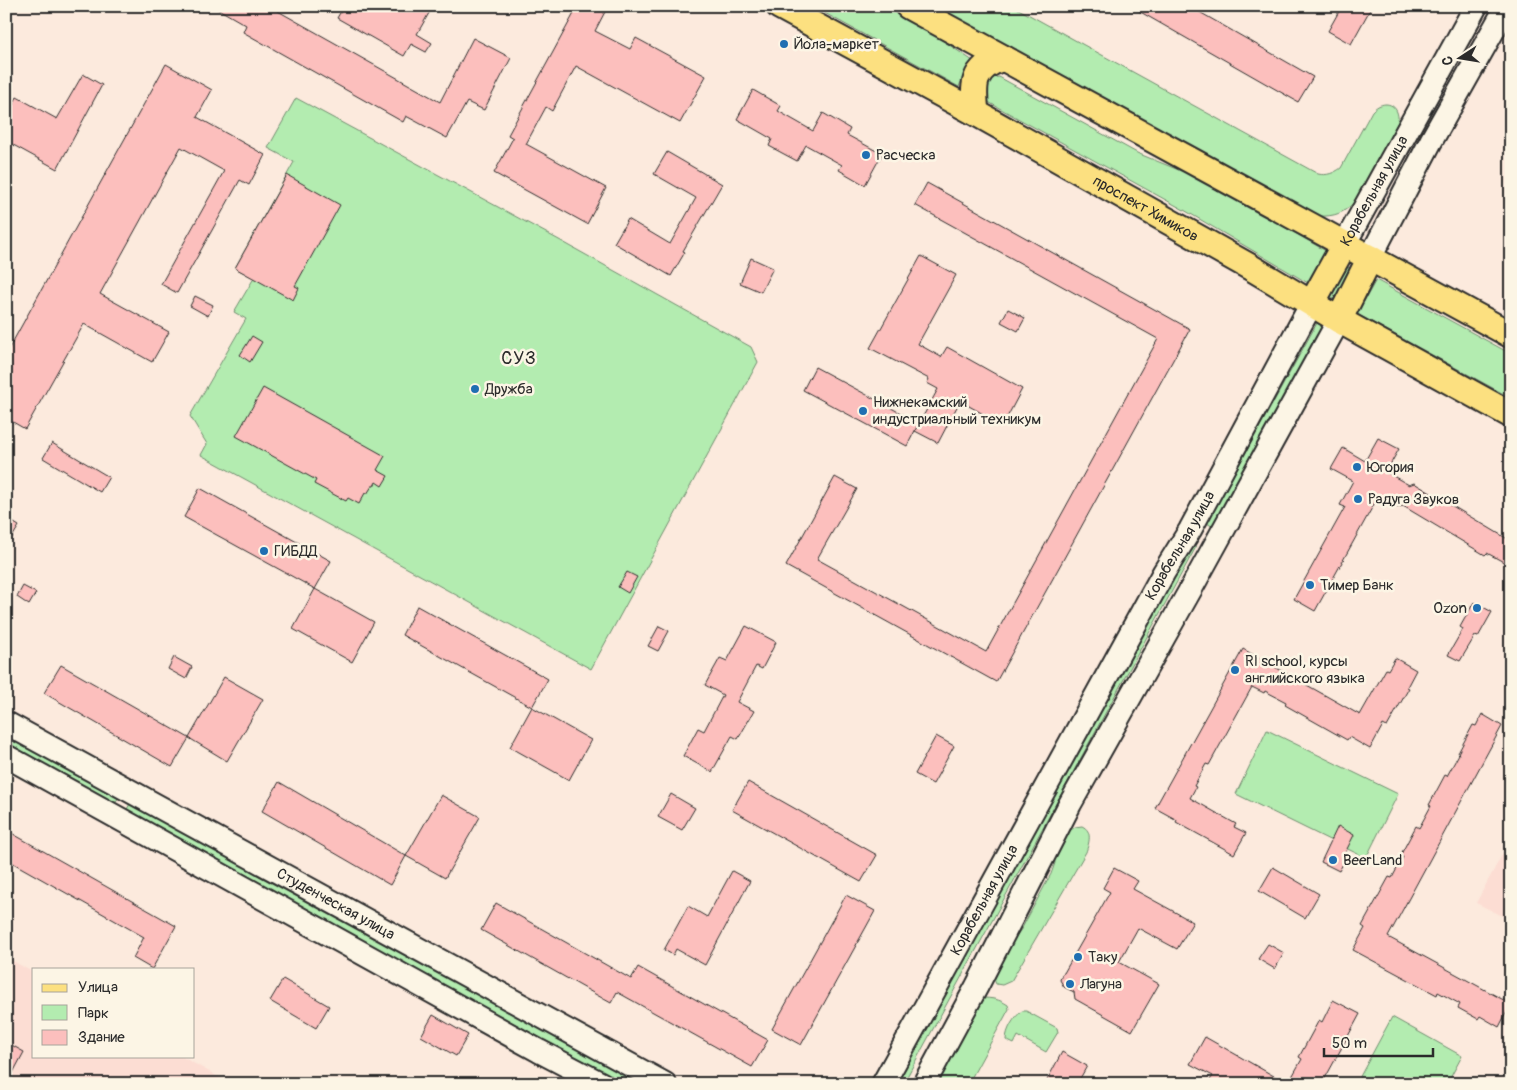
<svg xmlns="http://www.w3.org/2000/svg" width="1517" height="1090" font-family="Pangolin,sans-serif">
<rect width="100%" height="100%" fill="#fceadd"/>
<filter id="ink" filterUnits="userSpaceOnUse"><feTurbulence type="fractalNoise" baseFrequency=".02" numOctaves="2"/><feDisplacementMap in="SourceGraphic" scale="10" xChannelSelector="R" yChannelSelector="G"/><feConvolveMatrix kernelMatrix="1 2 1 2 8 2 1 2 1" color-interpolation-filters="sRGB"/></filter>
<g filter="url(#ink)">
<g fill="#fcddd3">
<path d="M1511,838V920L1476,903Z"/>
<path d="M6,957L34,973V1056H181L231,1084H6Z"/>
</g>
<g fill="#b3ecb0" stroke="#6f8c6e">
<path d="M812,6H885L924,28L976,63C967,70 963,76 959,87Z"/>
<path d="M934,6H1013L1318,174C1327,176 1334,173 1341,168L1372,111C1384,98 1400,104 1398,122L1355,201C1345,213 1334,217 1318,216Z"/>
<path d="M999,77L1137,153L1201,179L1326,251L1308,283L1184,210L981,98L991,78Z"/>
<path d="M296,98L561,241L751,347L758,362L591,669L201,455L207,444L190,416L246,319L234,312L254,278L235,268L294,162L268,148Z"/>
<path d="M1346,266L1352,270L1336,300L1330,297Z"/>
<path d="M1376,280L1511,354V398L1357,314Z"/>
<path d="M1317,323L1322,326L1213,527L1207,523Z"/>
<path d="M1189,543L1196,547L903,1084H894Z"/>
<path d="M1267,730L1398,794L1366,858L1236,794Z"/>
<path d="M6,733L118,796L117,801L113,804L6,747Z"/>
<path d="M131,802L648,1084H625L126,811Z"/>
<path d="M1082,826C1093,831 1089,843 1086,852L1011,981L1002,985L996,984L992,974L1011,943L1022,928L1051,874L1055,863L1054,857L1068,832L1075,827Z"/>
<path d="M981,998C992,998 999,999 1008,1005L1009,1009L968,1084H928Z"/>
<path d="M1022,1011H1026L1057,1028L1058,1032L1046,1052L1018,1036L1014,1044L1006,1040C1006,1030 1014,1017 1022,1011Z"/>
<path d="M1392,1017L1462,1056L1447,1084H1356Z"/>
</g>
<g fill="#fcbfbd" stroke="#2b2b2b">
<path d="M213,6H269L440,102L473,38L511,58L484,110L467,102L447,138L406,116L403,122L243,32L246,25Z"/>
<path d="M344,6H433L417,34L432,43L426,52L411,44L404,56L337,18Z"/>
<path d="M578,6H608L595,31L630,49L636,38L706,76L680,123L576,66L552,111L546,107L526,144L606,188L587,224L494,173L513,138L508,135Z"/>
<path d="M1130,6H1189L1313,77L1298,102Z"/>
<path d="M1342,6H1372L1351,44L1328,31Z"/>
<path d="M166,64L212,90L197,117L265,155L249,185L240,180L177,293L161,284L224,171L181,147L100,294L169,332L152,362L84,324L25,429L6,418V354Z"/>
<path d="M83,74L102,85L57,169L6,141V118L17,97L57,119Z"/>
<path d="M753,90L781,106L778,111L813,131L823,113L850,129L847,135L882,154L865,185L839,170L842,165L806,145L797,161L769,146L772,139L737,119Z"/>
<path d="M667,152L722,184L683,251L685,252L671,276L614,243L628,219L670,244L696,198L654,174Z"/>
<path d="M287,175L340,205L295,286L299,288L293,300L235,268Z"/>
<path d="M927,183L1190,329L996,682L786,566L835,477L857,489L817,559L986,652L1158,339L915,205Z"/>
<path d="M921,256L956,275L918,344L941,357L947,347L1022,389L1003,425L960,401L938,443L915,431L938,389L927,383L929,379L870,348Z"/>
<path d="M751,258L773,268L761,292L740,283Z"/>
<path d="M195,296L213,305L208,316L190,306Z"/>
<path d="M1008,309L1025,318L1018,331L1001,322Z"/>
<path d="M252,336L262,342L250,362L240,355Z"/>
<path d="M815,367L919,423L907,446L803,390Z"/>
<path d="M263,388L385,456L377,470L388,476L382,486L376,482L374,486H372L367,494L365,493L359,504L348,498L346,501L314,484L316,480L236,436Z"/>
<path d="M1378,438L1399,449L1386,472L1409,485L1414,483L1511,541V566L1487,553L1485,555L1403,506L1396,507L1378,497L1315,611L1294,599L1345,507L1340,505L1353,481L1331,469L1343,448L1365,461Z"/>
<path d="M52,443L109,477L100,492L43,458Z"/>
<path d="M200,488L331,561L315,589L184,517Z"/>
<path d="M6,518L19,526L6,547Z"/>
<path d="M627,572L637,577L628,593L618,587Z"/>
<path d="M23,586L36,593L29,605L17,597Z"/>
<path d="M315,589L374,622L352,662L293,629Z"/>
<path d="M1474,602L1492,612L1478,637L1475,636L1460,661L1448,655L1463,629L1460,627Z"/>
<path d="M417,606L548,679L532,707L402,635Z"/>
<path d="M659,626L669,631L658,651L648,646Z"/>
<path d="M746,626L776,642L762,669L756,666L737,702L754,711L738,739L732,736L712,772L683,756L698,728L704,731L723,695L705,685L720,658L727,661Z"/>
<path d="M1243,649L1360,715L1386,669L1388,670L1395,658L1416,670L1407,687L1409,688L1387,727L1383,725L1370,749L1349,737L1347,740L1285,705L1286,702L1265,691L1264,693L1252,687L1209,765L1206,764L1194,786L1196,787L1190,798L1236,824L1234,827L1246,833L1234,854L1176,822L1177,820L1155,808Z"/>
<path d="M174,657L192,667L186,679L168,669Z"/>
<path d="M61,665L189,738L172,767L44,693Z"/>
<path d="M224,677L263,699L227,761L189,738Z"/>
<path d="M532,707L591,740L569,780L510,747Z"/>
<path d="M1482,714L1502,726L1388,937L1511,1004L1499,1027L1480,1016L1478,1019L1458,1008L1460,1004L1438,992L1437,995L1353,950L1365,928L1362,926L1389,877L1392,878L1403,857L1400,856L1416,826L1419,828L1431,806L1429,805L1445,775L1447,776L1459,754L1458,753L1473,725L1476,726Z"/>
<path d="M936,736L954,746L933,784L915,774Z"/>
<path d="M279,782L406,856L390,885L262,811Z"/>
<path d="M748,782L877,855L861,882L732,810Z"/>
<path d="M671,794L695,808L682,830L658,817Z"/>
<path d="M441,795L480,817L445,878L406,856Z"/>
<path d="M1338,826L1354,835L1345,853L1348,855L1339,871L1321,862Z"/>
<path d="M6,830L176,926L152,969L133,958L144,937L6,859Z"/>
<path d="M1273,867L1319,894L1305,918L1259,891Z"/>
<path d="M1114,868L1138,881L1133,889L1193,922L1177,949L1138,928L1119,962L1159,984L1132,1031L1075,999L1074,992L1064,987L1060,980L1062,974L1064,973L1110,892L1103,888Z"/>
<path d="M732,871L750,881L705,965L676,949L673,955L664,950L688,906L707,917Z"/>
<path d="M846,895L875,911L801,1045L772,1029Z"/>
<path d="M496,903L631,979L638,967L768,1040L752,1067L617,992L611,1003L481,930Z"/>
<path d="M1268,944L1284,953L1275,969L1258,959Z"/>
<path d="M283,979L329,1006L316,1028L270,1001Z"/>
<path d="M1333,1000L1360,1014L1322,1084H1288L1302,1059L1299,1057L1319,1020L1322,1022Z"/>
<path d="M433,1015L468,1035L456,1056L421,1036Z"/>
<path d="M1205,1037L1288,1084H1217L1210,1080L1213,1076L1190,1064Z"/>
<path d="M6,1042L24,1052L7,1084H6Z"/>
<path d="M1062,1052L1087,1066L1077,1084H1045Z"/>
</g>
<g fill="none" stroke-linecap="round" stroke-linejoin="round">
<g stroke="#2b2b2b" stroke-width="26">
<g id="secondary">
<path id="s1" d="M1344,245L1476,6"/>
<path d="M1370,258L1431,141L1507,6"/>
<path id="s2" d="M6,723L665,1084"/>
<path d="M6,756L539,1051L602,1084"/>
<path id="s3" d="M883,1084L1164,572L1190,530L1312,303"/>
<path d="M924,1084L977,986L1070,804L1192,587L1339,320"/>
</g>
</g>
<g stroke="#2b2b2b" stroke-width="29">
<g id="primary">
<path id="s4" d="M779,6L976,113L1250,267L1339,320L1511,415"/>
<path d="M908,6L1511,335"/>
<path d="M976,113C973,86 971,68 1003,58"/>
<path d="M1312,303L1344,245"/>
<path d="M1339,320L1370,258"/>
</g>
</g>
<use href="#secondary" stroke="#fcf5e5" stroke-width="22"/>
<use href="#primary" stroke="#fce080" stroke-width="25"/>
</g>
</g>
<g fill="#1f6fb2" stroke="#fcf5e5" stroke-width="2">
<circle cx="784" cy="44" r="5"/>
<circle cx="866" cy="155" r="5"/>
<circle cx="475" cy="389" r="5"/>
<circle cx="863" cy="411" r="5"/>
<circle cx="1357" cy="467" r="5"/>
<circle cx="1358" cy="499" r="5"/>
<circle cx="264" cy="551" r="5"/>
<circle cx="1310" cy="585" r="5"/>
<circle cx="1477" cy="608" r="5"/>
<circle cx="1235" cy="670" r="5"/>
<circle cx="1333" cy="860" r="5"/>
<circle cx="1078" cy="957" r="5"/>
<circle cx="1070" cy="984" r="5"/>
</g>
<g text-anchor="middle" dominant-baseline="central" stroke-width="5" stroke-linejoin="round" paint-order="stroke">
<g font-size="15" fill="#2b2b2b" stroke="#fcf5e5" text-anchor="start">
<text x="794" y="44">Йола-маркет</text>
<text x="876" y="155">Расческа</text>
<text x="485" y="389">Дружба</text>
<text x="873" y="402">Нижнекамский<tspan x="873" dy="17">индустриальный техникум</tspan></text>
<text x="1367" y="467">Югория</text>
<text x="1368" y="499">Радуга Звуков</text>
<text x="274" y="551">ГИБДД</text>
<text x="1320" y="585">Тимер Банк</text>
<text x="1467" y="608" text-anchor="end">Ozon</text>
<text x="1245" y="661">RI school, курсы<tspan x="1245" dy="17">английского языка</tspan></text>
<text x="1343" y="860">BeerLand</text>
<text x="1088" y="957">Таку</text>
<text x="1080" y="984">Лагуна</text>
</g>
<g font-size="15" fill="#2b2b2b" stroke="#fcf5e5">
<text stroke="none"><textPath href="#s1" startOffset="62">Корабельная улица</textPath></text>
<text stroke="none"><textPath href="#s4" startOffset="419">проспект Химиков</textPath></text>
<text stroke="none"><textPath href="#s3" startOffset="615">Корабельная улица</textPath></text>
<text stroke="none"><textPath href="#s3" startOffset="210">Корабельная улица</textPath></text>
<text stroke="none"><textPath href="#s2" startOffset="376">Студенческая улица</textPath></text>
</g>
<g font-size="18" letter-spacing="1" fill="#2b2b2b" stroke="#fcf5e5">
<text x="519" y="358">СУЗ</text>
</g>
</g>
<rect width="1517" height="1090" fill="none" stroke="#fcf5e5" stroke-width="25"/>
<rect x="12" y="12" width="1492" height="1065" fill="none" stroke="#2b2b2b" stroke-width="2" filter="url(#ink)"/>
<rect x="32" y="968" width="162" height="90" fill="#fcf5e5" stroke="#a8a49b"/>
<rect x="42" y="984" width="25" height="8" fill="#fce080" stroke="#a8a49b"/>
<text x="78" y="992" font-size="15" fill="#2b2b2b">Улица</text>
<rect x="42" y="1005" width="25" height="15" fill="#b3ecb0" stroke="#a8a49b"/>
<text x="78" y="1018" font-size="15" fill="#2b2b2b">Парк</text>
<rect x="42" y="1030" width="25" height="15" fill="#fcbfbd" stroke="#a8a49b"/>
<text x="78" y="1042" font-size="15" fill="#2b2b2b">Здание</text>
<g transform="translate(1460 58) rotate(258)" stroke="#fcf5e5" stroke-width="4" paint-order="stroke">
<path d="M0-4L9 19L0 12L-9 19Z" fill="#2b2b2b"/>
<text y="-8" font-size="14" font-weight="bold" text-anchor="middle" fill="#2b2b2b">С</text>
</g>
<path d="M1324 1048v8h109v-8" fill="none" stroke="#2b2b2b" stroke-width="2.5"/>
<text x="1332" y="1048" font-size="15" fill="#2b2b2b" stroke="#fcf5e5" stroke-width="4" paint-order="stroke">50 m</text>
</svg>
